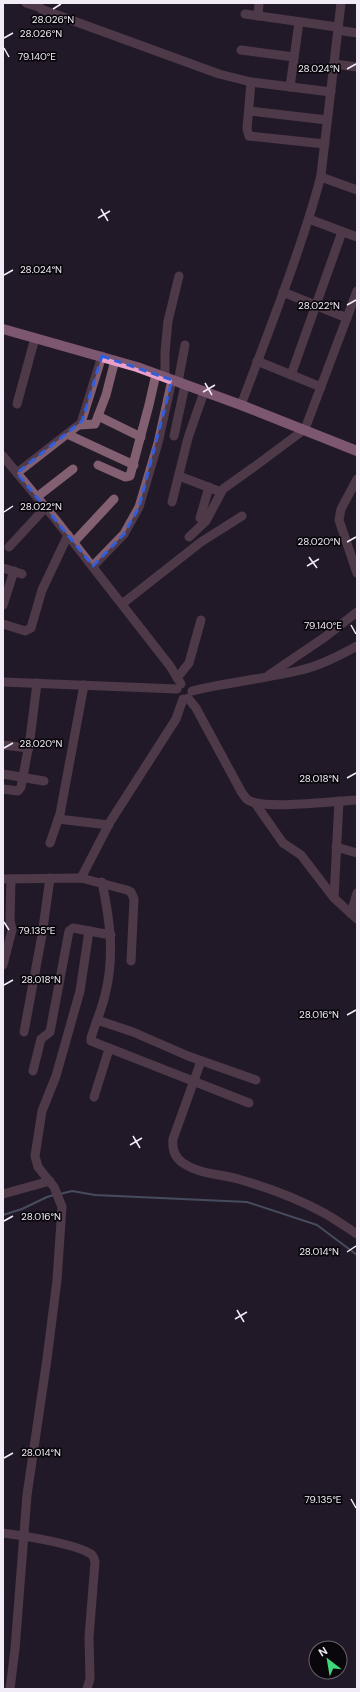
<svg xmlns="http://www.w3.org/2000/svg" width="360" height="1692" font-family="'DM Sans',sans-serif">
<rect width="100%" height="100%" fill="#231a28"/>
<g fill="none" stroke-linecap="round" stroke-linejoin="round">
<g stroke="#7488a0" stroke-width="2">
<path d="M60,1194L72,1191L95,1195L247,1202L317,1225L357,1255"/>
<path d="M3,1215L22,1209L47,1197L54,1195"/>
</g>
<g stroke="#835f72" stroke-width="9">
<path d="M26,3L39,7"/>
<path d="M37,3L41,9L219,74L251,82L331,92"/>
<path d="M245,14L337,27"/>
<path d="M258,16L259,3"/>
<path d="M337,30L357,33"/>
<path d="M241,50L294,57"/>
<path d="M334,64L357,67"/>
<path d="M251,82L247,129L249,136L325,144"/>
<path d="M290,87L299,22"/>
<path d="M249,111L327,120"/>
<path d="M321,177L357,190"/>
<path d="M309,219L357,237"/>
<path d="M283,292L347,318"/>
<path d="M257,361L321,387"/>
<path d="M291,375L342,232"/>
<path d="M165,377V352L168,321L179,276"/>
<path d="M178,382L185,345"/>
<path d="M17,404L35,338"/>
<path d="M241,405C258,360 275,316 291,271C302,239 313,208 321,175L341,3"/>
<path d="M98,416L141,437"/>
<path d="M79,425L95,424L106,395L115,360"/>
<path d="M67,434L134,465"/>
<path d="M174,436L185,385"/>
<path d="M3,456L56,520L170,666L181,684"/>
<path d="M98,465L125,477L130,476L149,405L156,374"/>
<path d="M17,473L81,423L102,356"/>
<path d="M179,476L221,492"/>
<path d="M357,479L341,509L339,520L357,573"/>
<path d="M37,497L73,469"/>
<path d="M172,502L188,438L204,392"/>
<path d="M200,518L209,487"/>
<path d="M189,537L206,521L223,489L254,467L305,429L357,291"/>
<path d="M74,542L114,499"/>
<path d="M9,547L46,507"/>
<path d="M93,566L124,534L139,507L158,443L172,380"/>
<path d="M3,568L22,574"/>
<path d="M122,604L201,542L242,516"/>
<path d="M3,605L14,571"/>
<path d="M3,624L25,631L31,628L42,590L68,535"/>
<path d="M269,675L325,637L357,612"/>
<path d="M177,678L189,663L201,620"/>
<path d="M3,682L177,689"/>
<path d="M192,691C228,682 265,679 301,670C320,666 339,656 357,646"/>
<path d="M188,698L196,708L242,793C244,795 245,798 248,800C265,810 334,801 357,800"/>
<path d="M3,745L29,748"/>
<path d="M3,774L44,781"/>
<path d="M3,789L18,791L21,787L30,739L37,683"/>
<path d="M255,803L283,843L301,855L334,898L357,919"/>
<path d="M58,819L109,825"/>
<path d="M50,843L60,814L84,685"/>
<path d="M336,847L357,853"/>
<path d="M81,878L110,822L176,719L183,699"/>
<path d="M3,879L81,878L127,890L131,892L134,899L131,961"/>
<path d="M102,882C110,921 115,956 105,995C102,1009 95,1024 91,1038V1041L249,1103"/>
<path d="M334,898L339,801"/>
<path d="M351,914L357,893"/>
<path d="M3,965L12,930L10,920L11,879"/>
<path d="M97,1020L133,1032L188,1056L256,1080"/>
<path d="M24,1032L42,935L50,878"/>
<path d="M201,1061L173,1139C172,1149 174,1157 183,1163C199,1174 220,1174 238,1179C266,1187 298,1199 324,1213C335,1219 346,1227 357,1234"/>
<path d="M33,1071L41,1039L50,1032L69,931L73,928L111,935"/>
<path d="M94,1097L109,1049"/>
<path d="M3,1194L50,1181"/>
<path d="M3,1533C24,1536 74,1543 91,1554C94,1556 94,1559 95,1562L89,1637L90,1679L87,1689"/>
<path d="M10,1689L15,1649L27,1495L47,1359L57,1280L62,1207L54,1187L38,1167L35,1156L42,1111L56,1076L80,991L89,931"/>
</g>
<path stroke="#ea9fc8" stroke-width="10" d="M3,329L137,367L241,405L357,451"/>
</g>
<path d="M0 0H360V1692H0ZM102,356L172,380L139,507L124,534L93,566L17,473L82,421Z" fill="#231a28" fill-opacity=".55" fill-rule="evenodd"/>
<path fill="none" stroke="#325edb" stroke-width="3" stroke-dasharray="8 5" stroke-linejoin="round" d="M102,356L172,380L139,507L124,534L93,566L17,473L82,421Z"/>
<path fill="none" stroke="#f1ebf5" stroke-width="1.5" d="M53,9L61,4M4,38L13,33M4,48L9,57M347,69L356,64M101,209L108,221M98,218L110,211M4,275L13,270M347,305L356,300M205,383L212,395M203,392L215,385M4,512L13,506M347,542L356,537M309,557L317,568M307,566L319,559M351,625L356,634M4,748L13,743M347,778L356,773M4,922L9,930M4,985L13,980M347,1015L356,1010M133,1136L140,1148M130,1145L142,1138M4,1221L13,1216M347,1252L356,1246M237,1310L244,1322M235,1319L247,1312M4,1458L13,1453M351,1499L356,1508"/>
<g font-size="10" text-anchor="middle" fill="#f1ebf5" stroke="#0a070c" stroke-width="3.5" stroke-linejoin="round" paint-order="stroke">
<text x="53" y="23">28.026°N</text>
<text x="41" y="37">28.026°N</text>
<text x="37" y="60">79.140°E</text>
<text x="319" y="72">28.024°N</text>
<text x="41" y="273">28.024°N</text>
<text x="319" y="309">28.022°N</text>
<text x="41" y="510">28.022°N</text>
<text x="319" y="545">28.020°N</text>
<text x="323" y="629">79.140°E</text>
<text x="41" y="747">28.020°N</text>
<text x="319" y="782">28.018°N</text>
<text x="37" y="934">79.135°E</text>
<text x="41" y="983">28.018°N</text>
<text x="319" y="1018">28.016°N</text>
<text x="41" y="1220">28.016°N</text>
<text x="319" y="1255">28.014°N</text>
<text x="41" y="1456">28.014°N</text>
<text x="323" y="1503">79.135°E</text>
</g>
<rect width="360" height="1692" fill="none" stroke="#f1ebf5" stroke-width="8"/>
<g transform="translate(328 1660) rotate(329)"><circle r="19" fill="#0a070c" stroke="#666269"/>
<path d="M0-3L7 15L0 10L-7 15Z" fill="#40d77c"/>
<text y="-6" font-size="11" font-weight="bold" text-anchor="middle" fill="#f1ebf5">N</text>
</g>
</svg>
